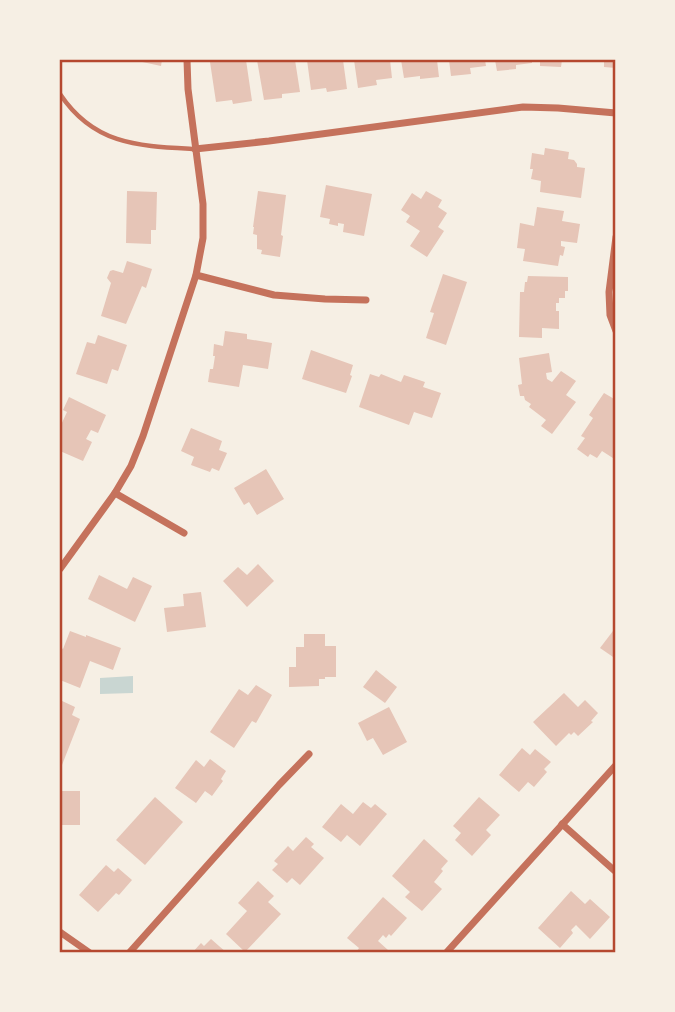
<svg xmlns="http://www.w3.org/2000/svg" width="675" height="1012" font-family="Rubik,sans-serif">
<rect width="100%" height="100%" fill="#f6efe4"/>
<path fill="#c9d6d2" d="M133,676V693L100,694V678Z"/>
<g fill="#e6c5b7">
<path d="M133,60H162L161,66Z"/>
<path d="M232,60H246L252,101L233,104L232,100L216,102L210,62Z"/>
<path d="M257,60H295L300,92L282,94V98L264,100Z"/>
<path d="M307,60H343L347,89L327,92L326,88L311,90Z"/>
<path d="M354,60H390L392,78L376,80L377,85L358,88Z"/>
<path d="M401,60H437L439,77L420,79V76L404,78Z"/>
<path d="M449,60H485L486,66L470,68L471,74L451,76Z"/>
<path d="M495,60H532V63L516,65V69L497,71Z"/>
<path d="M540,60H562L561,67L540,66Z"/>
<path d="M604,60H616V68L604,67Z"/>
<path d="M545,148L569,152L568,159L574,160L577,164V167L585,168L581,198L540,192L541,181L531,179L533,169H530L532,153L544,155Z"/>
<path d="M326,185L372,194L364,236L343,232L344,224L338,223V226L329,224L330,219L320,217Z"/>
<path d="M127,191L157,192L156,230H151V244L126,243Z"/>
<path d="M258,191L286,195L281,235L283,236L280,257L261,254L262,250L257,249V235L253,234L254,227H253Z"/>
<path d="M426,191L442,200L438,207L447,213L438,227L444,231L427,257L410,246L420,231L406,222L410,216L401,210L412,193L421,199Z"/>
<path d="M537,207L564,211L562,221L580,224L577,243L561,241V246L565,247L563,256L560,255L558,266L523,261L525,249L517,248L520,223L534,226Z"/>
<path d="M127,261L152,269L146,288L142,286L126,324L101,316L111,283L107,278L110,271L113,270L123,273Z"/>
<path d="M443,274L467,282L446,345L426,338L434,313L430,312Z"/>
<path d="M528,276L568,277V291H565V298H559V303H556V311H559V329L542,328V338L519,337L520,292H524L525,282H527Z"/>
<path d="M225,331L247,334V339L272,343L268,369L243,365L239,387L208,382L210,369H213L215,356H213L214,344L223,346Z"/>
<path d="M98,335L127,345L118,371L112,369L107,384L76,374L87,342L95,344Z"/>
<path d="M311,350L353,365L350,375L352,376L346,393L302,379Z"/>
<path d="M549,353L552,372L546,373L547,379L552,382L561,371L576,381L566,395L576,402L552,434L541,426L546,420L529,407L531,404L525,400L524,396H520L518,385L522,384L519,358Z"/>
<path d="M370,374L379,377L381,374L401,382L404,375L425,382L423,387L441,393L432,418L414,412L409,425L359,407Z"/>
<path d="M604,393L616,400V460L602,451L597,458L590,454L588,457L577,449L585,438L581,436L593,418L589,415Z"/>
<path d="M69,397L106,415L98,433L91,430L86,439L92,442L83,461L60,451V427L67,412L63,410Z"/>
<path d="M191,428L222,441L219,450L227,453L219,471L212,468L210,472L191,465L194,457L181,451Z"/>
<path d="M266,469L284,499L257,515L249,502L244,505L234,488Z"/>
<path d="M258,564L274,581L247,607L223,581L238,567L247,575Z"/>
<path d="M99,575L127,589L133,577L152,586L135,622L88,599Z"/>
<path d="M201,592L206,627L167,632L164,608L184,606L183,594Z"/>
<path d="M616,627V659L600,648Z"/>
<path d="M70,631L86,637V635L121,648L113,670L90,661L80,688L60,680V647L63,649Z"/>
<path d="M304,634H325V646H336V677H325V679H319V686L289,687V667H296V647H304Z"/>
<path d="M376,670L397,687L385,703L363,687Z"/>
<path d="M256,685L272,695L256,723L252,721L234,748L210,732L239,689L248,695Z"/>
<path d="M564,693L578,707L585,700L598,713L591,721L593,722L578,736L574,732L571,735L569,733L556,746L533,722Z"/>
<path d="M60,700L75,707L72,715L80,719L62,765L60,764Z"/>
<path d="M389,707L407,742L383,755L373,738L367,741L358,723Z"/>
<path d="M522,748L530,755L535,749L551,762L544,769L547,772L534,787L528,782L519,792L499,775Z"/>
<path d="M210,759L226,771L221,779L223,781L212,796L205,791L196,803L175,788L196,760L204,767Z"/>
<rect x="60" y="791" width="20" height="34"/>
<path d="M155,797L183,822L145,865L116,840Z"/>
<path d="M479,797L500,815L486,830L491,835L472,856L455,840L461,833L453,826Z"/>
<path d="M363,802L371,808L375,804L387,814L360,846L347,835L341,842L322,827L341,804L353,814Z"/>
<path d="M306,837L314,844L311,847L324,858L300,885L292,878L287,883L272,870L278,864L274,861L288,846L293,851Z"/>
<path d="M424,839L448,861L441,869L443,871L434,882L442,889L422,911L405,897L410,892L392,876Z"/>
<path d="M106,865L114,872L118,868L132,880L119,895L116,893L98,912L79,895Z"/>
<path d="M258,881L274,896L268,902L281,914L245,952L226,934L247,911L238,903Z"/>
<path d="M571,891L585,904L590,899L610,917L590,939L576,925L571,930L573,933L560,948L538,928Z"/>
<path d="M383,897L407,918L391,936L389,934L386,938L383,935L378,941L388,950L385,953H359L357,951L359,948L347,938Z"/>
<path d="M211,939L227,953H192L201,943L204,946Z"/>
</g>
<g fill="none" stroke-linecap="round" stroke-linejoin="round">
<path stroke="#c5725c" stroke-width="4.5" d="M60,94C94,145 138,146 194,149"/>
<g stroke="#c5725c" stroke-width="7">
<path d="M195,149L269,141L523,107L558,108L616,113"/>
<path d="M616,237L609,292L610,315L616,331"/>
<path d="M196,275L274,295L325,299L366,300"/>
<path d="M115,493L184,533"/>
<path d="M60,569L115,493L131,466L143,436L196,275L203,238V204L188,89L187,60"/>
<path d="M562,824L616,872"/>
<path d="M60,932L90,953"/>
<path d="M129,953L279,785L309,754"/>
<path d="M446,953L616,765"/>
</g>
</g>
<rect width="675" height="1012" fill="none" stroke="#f6efe4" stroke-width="122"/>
<rect x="61" y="61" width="553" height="890" fill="none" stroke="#b5482f" stroke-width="2.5"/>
</svg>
